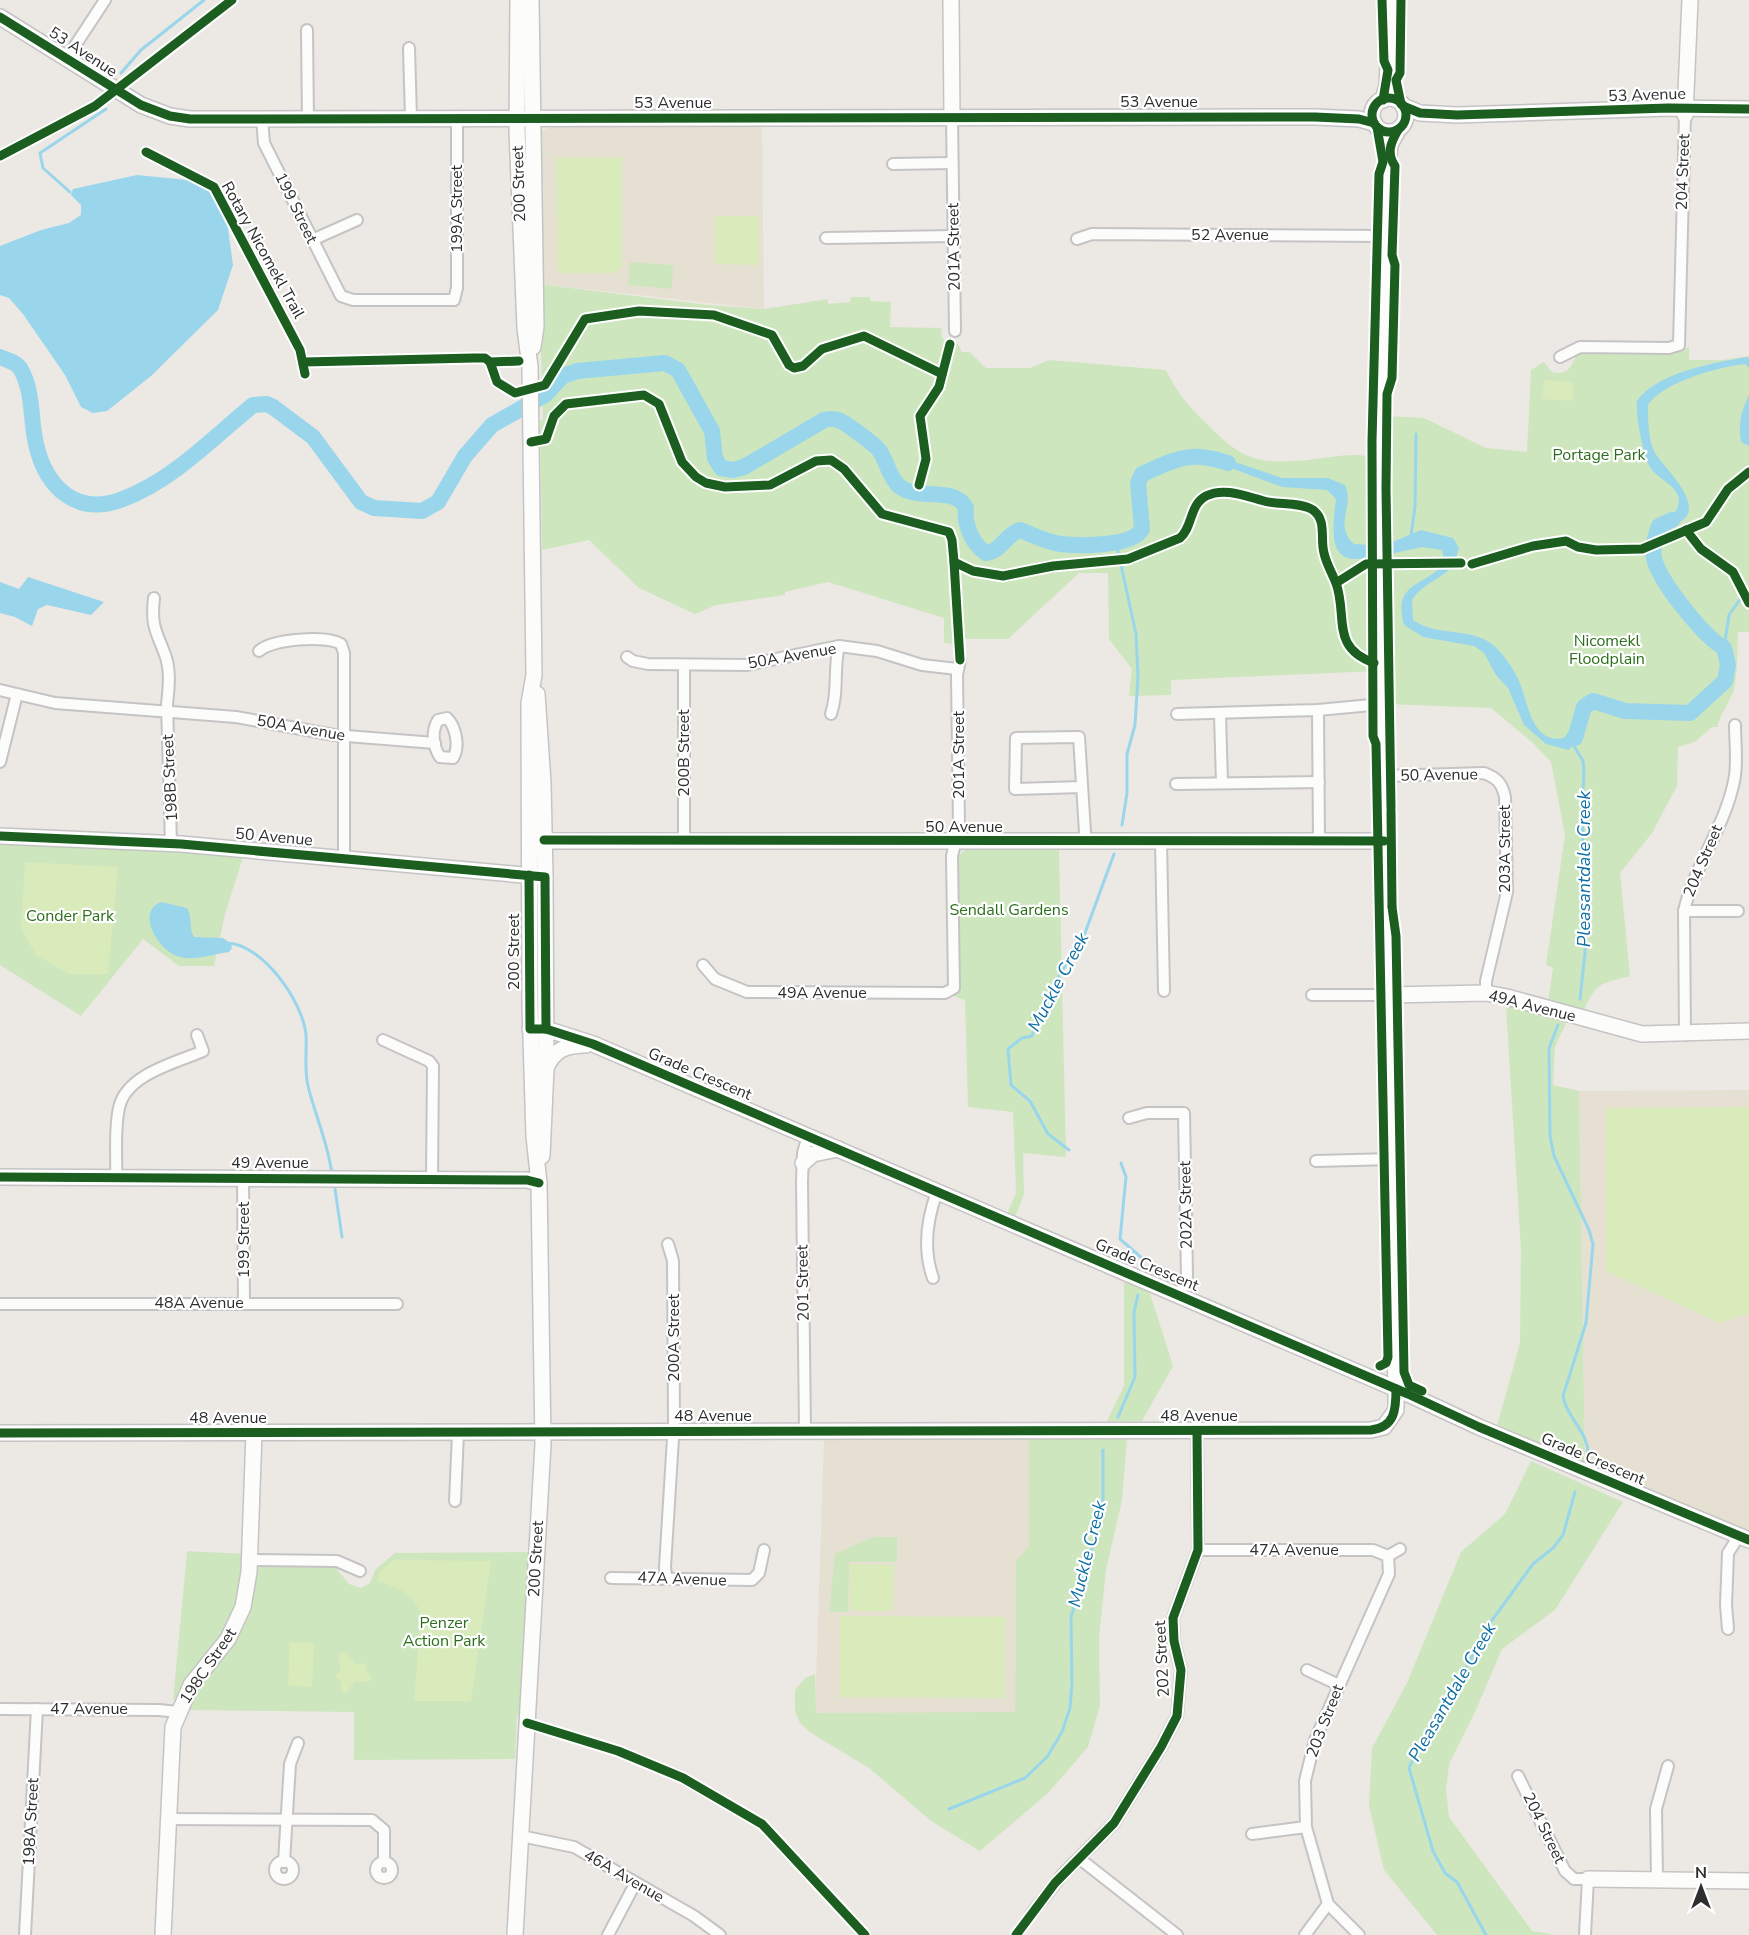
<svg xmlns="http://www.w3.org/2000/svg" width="1749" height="1935" font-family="'Nunito Sans',sans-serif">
<rect width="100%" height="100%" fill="#ece8e4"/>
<g fill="#e6e0d3">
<path d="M550,127H762L764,309L539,284V132Z"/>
<path d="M1749,1090V1536L1585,1462L1579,1091Z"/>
<path d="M824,1439H1029V1546L1016,1561L1015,1713H815Z"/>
</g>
<g fill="#cee6be">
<path d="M630,262L673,265L672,289L628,285Z"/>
<path d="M539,284L708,305L764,309L828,299V304L850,302L851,297H870V301L891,302L890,327L942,328L941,335L945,342L958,344L962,352H970L986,368H1030L1049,360L1166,370C1179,395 1188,406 1208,425C1243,461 1258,464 1307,460C1328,458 1352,452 1372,457L1375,521H1369V574L1375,575L1376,671L1171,680V695L1129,696L1132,669L1109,639L1108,573H1079L1008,639H963L954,644L944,643V618L828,582L785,592V595L716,605L695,614L639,588L589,540L542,550L540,421L543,419Z"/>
<path d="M1689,346V360H1722L1749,356V632H1738C1737,651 1738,671 1734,689C1730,702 1718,717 1718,727H1712L1695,742L1678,747L1677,786L1652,833L1620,873L1630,976C1603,983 1594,983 1584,1011L1548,1001L1553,968L1546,965L1565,835L1551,762L1532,742L1491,708L1386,704L1384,575L1390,574L1389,521H1384L1385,416L1424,418L1486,448L1527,452L1531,370L1544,362L1552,372C1570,376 1571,365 1578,352H1681Z"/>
<path d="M0,843L179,851L243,857L225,914L214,966H179L143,939L81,1016L0,965Z"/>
<path d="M967,848L1059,849L1066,1157L1023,1153L1024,1194L1015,1218L1007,1214L1016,1193L1013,1112L968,1107L965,1000L954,996L960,986L957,857Z"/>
<path d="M1506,1005L1567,1021L1555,1047L1553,1085L1579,1091L1585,1462L1497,1426L1520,1343L1521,1251Z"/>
<path d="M1124,1276L1148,1287L1173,1366L1142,1421H1107L1124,1386Z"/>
<path d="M1127,1438L1122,1500L1106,1570L1099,1637L1100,1705L1088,1747L1048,1793L980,1851L931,1821L869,1768L811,1733L800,1723L795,1711V1690L805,1678L815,1674L816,1713L1015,1712L1016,1561L1029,1546V1439Z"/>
<path d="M1531,1461L1623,1502L1555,1610L1502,1649L1475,1712L1449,1764L1446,1791L1449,1817L1532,1931L1556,1935H1437L1384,1870L1369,1806L1372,1748L1407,1683L1461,1552L1505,1514Z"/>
<path d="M873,1537H897V1562H849L848,1612H829L835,1554Z"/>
<path d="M187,1551L245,1554L243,1582L231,1623L173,1701Z"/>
<path d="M529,1552L521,1715H517L515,1759L354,1760V1712L184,1710L256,1570L262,1566L335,1567L349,1584L361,1588L370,1583L375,1570L395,1553Z"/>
</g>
<g fill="#d9eabb">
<path d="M622,157V268L613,273H558L556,158Z"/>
<path d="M716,216H759V265L715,264Z"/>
<path d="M1544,380L1574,382L1572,401L1542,399Z"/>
<path d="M25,862L118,867L108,974H69L36,955L21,928Z"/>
<path d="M1749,1107V1313L1720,1323L1606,1271V1108Z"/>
<path d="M393,1560L491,1561L471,1701H414L421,1618C417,1594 398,1588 378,1581L380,1571Z"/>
<path d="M850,1564L894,1565L893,1611H850Z"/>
<path d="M840,1616L1005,1617V1698L840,1697Z"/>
<path d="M290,1642L314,1643L312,1687L288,1685Z"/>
<path d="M345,1651L356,1664L365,1663L366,1670L372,1678L368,1682L355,1681L346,1693L341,1691V1683L335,1676L341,1670L338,1655Z"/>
</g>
<g fill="#99d6ec">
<path d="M137,175L187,180L214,194L227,221L233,265L218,310L151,376L107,411L93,413L81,407L65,375L23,314L9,298L0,295V246L41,230L69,223L81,215V205L71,195L73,189Z"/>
<path d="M1746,357L1749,358V368L1745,364L1738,365C1713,369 1662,383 1648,405C1648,418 1648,439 1654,451C1663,468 1712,509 1676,524C1671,526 1667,524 1662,526L1658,533H1650L1657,521L1676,511C1688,488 1659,482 1650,467C1643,456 1635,413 1637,401C1657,372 1714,363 1746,357Z"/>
<path d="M1749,395V446L1741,442C1738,424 1741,411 1749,395Z"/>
<path d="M1205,452L1282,478H1328L1345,485C1355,506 1333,525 1354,544L1369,545V557C1325,569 1333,526 1336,499L1327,490L1282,487L1207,459Z"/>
<path d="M1421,530L1453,538L1459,548L1455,561H1444L1442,550L1422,547L1390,554V543Z"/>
<path d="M1442,566H1453C1440,580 1422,584 1412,600L1413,620C1442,640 1479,623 1502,654C1510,664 1517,675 1521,686C1528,705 1533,745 1564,738L1579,717L1585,720L1576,742L1569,750L1546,744L1524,725L1508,688L1496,675L1484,653L1474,646L1423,637L1404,625C1393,583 1420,588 1442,566Z"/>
<path d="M28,577L104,602L91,615L47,605L38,609L32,626L15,617L0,613V582L19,589Z"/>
<path d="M161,902L187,908C193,918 188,927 194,937L223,938L231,944L232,948L229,952C213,954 192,962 177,956C159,950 135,912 161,902Z"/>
</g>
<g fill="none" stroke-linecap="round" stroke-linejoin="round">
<g stroke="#99d6ec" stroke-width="3">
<path d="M121,73L141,50L204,0"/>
<path d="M70,192L43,168L40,153L106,109"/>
<path d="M1411,536L1415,507L1416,434"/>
<path d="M1116,542L1136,634L1138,676L1135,725L1127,754V793L1122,825"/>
<path d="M1724,648L1729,615L1741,598"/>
<path d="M1572,743L1583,761L1584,772L1582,808L1585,953L1580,999"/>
<path d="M227,943C263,944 303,1002 306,1035C307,1052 304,1069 308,1086C315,1115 328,1143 332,1174"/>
<path d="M1558,1025L1549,1048L1550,1136L1554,1156L1589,1230L1593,1244L1586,1323L1563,1396C1567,1419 1589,1432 1588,1455"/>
<path d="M1069,1150L1048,1134L1030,1101L1011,1085L1008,1049L1022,1038L1032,1036L1039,1016L1060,974L1082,941L1114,854"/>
<path d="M1121,1163L1126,1177L1120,1239L1144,1260"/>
<path d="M335,1189L342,1237"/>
<path d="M1118,1417L1135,1377L1134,1312L1138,1295"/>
<path d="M949,1809L1025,1778L1047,1757L1062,1732L1070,1708L1072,1684L1071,1617L1097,1531L1103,1500V1450"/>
<path d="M1486,1935L1457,1882L1445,1873L1433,1851L1409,1768L1421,1742L1451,1696L1490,1623L1533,1564L1553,1548L1563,1535L1575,1492"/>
</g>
<g stroke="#99d6ec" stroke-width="16">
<path d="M0,357C7,360 16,362 20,368C34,391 30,420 36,444C46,488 77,517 123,499C173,480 213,438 253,405L267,404L273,407L313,437L361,502L374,508L422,511L438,502L465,456L492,425L545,395L563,376L577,371L665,363L678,370L712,431L715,458L721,468L733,470L744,467L824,420C829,419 833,418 838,420C845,422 874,444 879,450C887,461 889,477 899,486C919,502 955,485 966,508C964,524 972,544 986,553C1002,551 1006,534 1020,530C1033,535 1046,542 1061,544C1079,546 1133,547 1142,529L1138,483L1142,474C1177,459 1189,450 1228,463"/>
<path d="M1575,738L1584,707L1593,701L1625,711L1690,713L1725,681L1728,665L1724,648C1703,636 1663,585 1655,562C1651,550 1655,537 1659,526L1672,520"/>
</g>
<g stroke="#c5c4c5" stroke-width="14">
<g id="street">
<path d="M307,30L308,120"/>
<path d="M409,48L411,118"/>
<path d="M67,58L105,0"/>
<path d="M952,117L955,331"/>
<path d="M262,119L264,143L341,296L353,300H454L457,288V117"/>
<path d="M893,164L952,163"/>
<path d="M826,238L954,236"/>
<path d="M1077,239L1092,234L1385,236"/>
<path d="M312,240L357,220"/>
<path d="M1560,357L1580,347L1669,348L1679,345L1685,115"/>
<path d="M154,598C151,624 155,629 164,652C171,668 169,687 167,704L171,844"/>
<path d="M259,651C271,639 326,635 341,644L344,653V859"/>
<path d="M627,657L633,661L648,664L747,665L839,646L877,651L922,665L957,669"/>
<path d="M684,665V842"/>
<path d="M0,690L55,703L236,717L334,735L435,743"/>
<path d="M1318,710L1319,841"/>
<path d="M831,714C839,691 833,669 839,646"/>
<path d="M1177,714L1318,710L1382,704"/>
<path d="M1220,715L1222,783"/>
<path d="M447,718C456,727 460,747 453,758L440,757C433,746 431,732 438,720Z"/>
<path d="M0,762L17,694"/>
<path d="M1384,776L1484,773C1497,778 1502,783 1505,797L1507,892L1486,981V993"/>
<path d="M1176,784L1319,782"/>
<path d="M1082,787L1015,789L1016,738L1079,737L1085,832V842"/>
<path d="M1161,841L1164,991"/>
<path d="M1684,911H1738"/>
<path d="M703,965L715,979L747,992L945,993L954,988L952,856L959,827L957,675L960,660"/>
<path d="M1312,995H1388"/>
<path d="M1685,1035L1684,911C1694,866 1725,827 1734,781C1738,764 1735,743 1735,725"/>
<path d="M383,1040L429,1061L433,1066L432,1179"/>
<path d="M1129,1118L1147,1113H1184L1187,1276L1180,1295"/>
<path d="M1316,1161L1392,1159"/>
<path d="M116,1177C117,1155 114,1130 119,1108C126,1074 176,1063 203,1051L197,1035"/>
<path d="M243,1177L244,1303"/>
<path d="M933,1278C923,1250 927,1219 937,1192"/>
<path d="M0,1304H397"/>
<path d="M805,1430L802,1182L803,1153L808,1136"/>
<path d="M455,1501L458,1433"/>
<path d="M1198,1550H1373L1388,1556"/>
<path d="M1388,1556L1400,1549"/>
<path d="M250,1560L337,1561L360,1571"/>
<path d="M666,1577L665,1567L674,1422L673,1261L668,1244"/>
<path d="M611,1578L752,1580L759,1573L764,1550"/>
<path d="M1728,1629L1726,1605L1728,1553L1739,1536"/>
<path d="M1307,1670L1339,1685"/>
<path d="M0,1709L159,1710L178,1712"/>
<path d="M1518,1776L1565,1871L1574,1879H1588L1585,1935"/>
<path d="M168,1819L372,1820L384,1830V1862"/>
<path d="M1252,1834L1306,1827"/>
<path d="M521,1836L574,1847L694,1916L720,1935"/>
<path d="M1080,1859L1177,1935"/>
<circle cx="284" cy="1870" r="9"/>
<circle cx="384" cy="1870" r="8"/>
<path d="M284,1862L290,1764L298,1743"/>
<path d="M1657,1879L1656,1809L1668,1766"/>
<path d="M1032,1913L1062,1875L1114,1823L1161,1747L1177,1716L1181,1670L1174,1641L1173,1618L1198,1550L1197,1431"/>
<path d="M25,1935L37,1709"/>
<path d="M608,1935L635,1884"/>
<path d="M1305,1935L1328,1904"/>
<path d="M1359,1935L1328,1904L1306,1827L1305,1781L1315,1740L1389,1574L1388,1556"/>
</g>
</g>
<g stroke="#c5c4c5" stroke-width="18">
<g id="secondary">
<path d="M531,0L536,327L533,347"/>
<path d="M951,0L952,117"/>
<path d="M0,17L141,105L170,116L190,119L1315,117L1359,119L1374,123"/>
<circle cx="1389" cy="115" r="17"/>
<path d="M1383,100L1387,85L1391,0"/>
<path d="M1403,106L1420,113L1457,115L1668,108L1749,109"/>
<path d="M1685,115L1690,0"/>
<path d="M537,694L543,783L545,877L546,1068L542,1156"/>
<path d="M536,816C536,830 538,839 553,841H1384"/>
<path d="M0,836L181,844L545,877"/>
<path d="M1388,995L1486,993L1507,997L1642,1034L1749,1031"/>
<path d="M530,1029H546L593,1044L1408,1394L1479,1427L1749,1540"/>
<path d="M546,1068C554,1049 567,1045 586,1045"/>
<path d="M803,1163L813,1154L838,1149"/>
<path d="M0,1177L527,1180L539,1183"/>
<path d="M0,1433C457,1433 914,1432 1371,1430L1384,1427L1396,1410V1389L1379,575L1386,185L1390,145L1398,130"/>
<path d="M1588,1879L1749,1881"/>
<path d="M163,1935L173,1727L191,1685L228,1639L243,1607L249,1572L254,1433"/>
<path d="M515,1935L543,1444L539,1183L534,1136L530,1005L529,703L534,675L530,367L525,328L517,130L518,0"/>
</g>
</g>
<use href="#street" stroke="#fcfcfb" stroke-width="10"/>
<use href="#secondary" stroke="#fcfcfb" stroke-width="15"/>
<g stroke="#fff" stroke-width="13">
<g id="cycleway">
<path d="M1382,0L1384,61L1388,70L1383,100"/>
<path d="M1401,0L1400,73L1396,80L1401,104"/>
<path d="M0,17L141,105L170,116L190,119L1315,117L1359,119L1374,123"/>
<circle cx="1389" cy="115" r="17"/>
<path d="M1403,106L1420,113L1457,115L1668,108L1749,109"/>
<path d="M1377,127L1383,162L1379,174L1372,441L1373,736L1376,744L1388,1357L1386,1363L1380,1366"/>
<path d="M146,152L214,187L300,350L305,374"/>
<path d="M0,156L95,106L232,0"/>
<path d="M304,362L474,358H485L490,362L519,361"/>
<path d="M490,362L497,382L515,393L545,385L585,319L639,311L714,315L772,335L789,365L794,368L803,366L822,349L864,336L942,374"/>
<path d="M531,442L546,439L554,416L566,404L644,395L659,404L682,462L696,477L706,483L725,487L770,485L816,461L831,460L844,469L882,514L949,532L952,540L954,562"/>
<path d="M919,485L926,459L920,416L939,387L950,344"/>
<path d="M1686,530L1701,549L1733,572L1749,603"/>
<path d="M1472,564L1533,546L1566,541L1578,547L1596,550L1642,549L1706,522L1728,489L1749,472"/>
<path d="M1336,583L1366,564L1461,563"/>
<path d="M960,660L954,562L973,571L1003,576L1053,566L1128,559L1180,538C1193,527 1189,505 1206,496C1224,487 1245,496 1264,501C1278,505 1301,502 1313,510C1327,520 1320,539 1324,553C1326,563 1332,573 1336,583C1348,617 1330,647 1374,663"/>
<path d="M1391,808L1386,489L1387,394L1392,378L1395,265L1392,255L1395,166C1386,153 1391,142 1398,130"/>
<path d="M1391,811L1392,906"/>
<path d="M0,836L181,844L545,877L546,1029"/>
<path d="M544,840L1384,841"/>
<path d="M529,875L530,1029H546L593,1044L1408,1394L1479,1427L1749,1540"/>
<path d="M1392,907L1396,936L1404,1372L1409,1385L1422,1391"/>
<path d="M0,1177L527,1180L539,1183"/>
<path d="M0,1433C457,1433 914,1432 1371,1430C1395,1427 1396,1410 1396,1389"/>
<path d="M527,1723L618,1751L683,1778L762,1824L865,1935"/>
<path d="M1016,1935L1055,1883L1114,1823L1161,1747L1177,1716L1181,1670L1174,1641L1173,1618L1198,1550L1197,1431"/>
</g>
</g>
<use href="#cycleway" stroke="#1b5e20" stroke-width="9"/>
</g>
<g text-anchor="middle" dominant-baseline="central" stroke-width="4.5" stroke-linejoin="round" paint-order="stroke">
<g font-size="16" fill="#2e2e2e" stroke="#fff">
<text transform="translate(83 52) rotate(33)">53 Avenue</text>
<text transform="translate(1647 95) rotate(-2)">53 Avenue</text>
<text x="1159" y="102">53 Avenue</text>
<text x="673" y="103">53 Avenue</text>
<text transform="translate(1683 172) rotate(-88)">204 Street</text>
<text transform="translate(519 184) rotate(-92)">200 Street</text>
<text transform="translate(296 208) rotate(64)">199 Street</text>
<text transform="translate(457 209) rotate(-90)">199A Street</text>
<text x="1230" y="235">52 Avenue</text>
<text transform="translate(954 247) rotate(-91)">201A Street</text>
<text transform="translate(263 250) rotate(61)">Rotary Nicomekl Trail</text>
<text transform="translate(792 656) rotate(-10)">50A Avenue</text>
<text transform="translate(301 728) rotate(10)">50A Avenue</text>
<text transform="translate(684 753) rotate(-90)">200B Street</text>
<text transform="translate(959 755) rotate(-90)">201A Street</text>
<text transform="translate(1439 775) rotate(-1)">50 Avenue</text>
<text transform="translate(170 778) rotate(-93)">198B Street</text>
<text x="964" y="827">50 Avenue</text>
<text transform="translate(274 837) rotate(5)">50 Avenue</text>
<text transform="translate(1505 849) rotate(-90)">203A Street</text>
<text transform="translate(1703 861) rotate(-67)">204 Street</text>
<text transform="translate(514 952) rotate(-90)">200 Street</text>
<text x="822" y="993">49A Avenue</text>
<text transform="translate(1532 1006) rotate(14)">49A Avenue</text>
<text transform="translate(700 1074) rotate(23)">Grade Crescent</text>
<text x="270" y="1163">49 Avenue</text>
<text transform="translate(1186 1205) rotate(-91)">202A Street</text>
<text transform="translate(244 1240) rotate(-90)">199 Street</text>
<text transform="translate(1147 1265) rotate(23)">Grade Crescent</text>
<text transform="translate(803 1283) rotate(-91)">201 Street</text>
<text x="199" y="1303">48A Avenue</text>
<text transform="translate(674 1338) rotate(-90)">200A Street</text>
<text x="713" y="1416">48 Avenue</text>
<text x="1199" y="1416">48 Avenue</text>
<text x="228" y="1418">48 Avenue</text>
<text transform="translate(1593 1459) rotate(23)">Grade Crescent</text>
<text x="1294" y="1550">47A Avenue</text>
<text transform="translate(536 1559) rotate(-87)">200 Street</text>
<text transform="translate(682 1579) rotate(2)">47A Avenue</text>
<text transform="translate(1162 1659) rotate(-93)">202 Street</text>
<text transform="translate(208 1666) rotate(-56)">198C Street</text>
<text x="89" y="1709">47 Avenue</text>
<text transform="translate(1325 1721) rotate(-69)">203 Street</text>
<text transform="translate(31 1822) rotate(-87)">198A Street</text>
<text transform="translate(1544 1828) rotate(64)">204 Street</text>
<text transform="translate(624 1876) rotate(30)">46A Avenue</text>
</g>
<g font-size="16" fill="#2c6e1b" stroke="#fff">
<text x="1599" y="455">Portage Park</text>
<text x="1607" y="641">Nicomekl<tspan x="1607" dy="18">Floodplain</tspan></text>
<text x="1009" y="910">Sendall Gardens</text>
<text x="70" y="916">Conder Park</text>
<text x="444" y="1623">Penzer<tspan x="444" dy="18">Action Park</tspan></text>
</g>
<g font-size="18" font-style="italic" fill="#0d6fa3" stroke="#fff">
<text transform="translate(1584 869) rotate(-90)">Pleasantdale Creek</text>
<text transform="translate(1058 982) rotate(-62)">Muckle Creek</text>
<text transform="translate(1087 1554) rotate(-76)">Muckle Creek</text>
<text transform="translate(1452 1692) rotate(-60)">Pleasantdale Creek</text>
</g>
</g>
<g transform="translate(1701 1887)" stroke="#ffffff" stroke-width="4.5" paint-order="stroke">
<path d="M0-4.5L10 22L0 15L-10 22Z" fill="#2e2e2e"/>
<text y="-9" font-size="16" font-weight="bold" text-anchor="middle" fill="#2e2e2e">N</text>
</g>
</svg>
